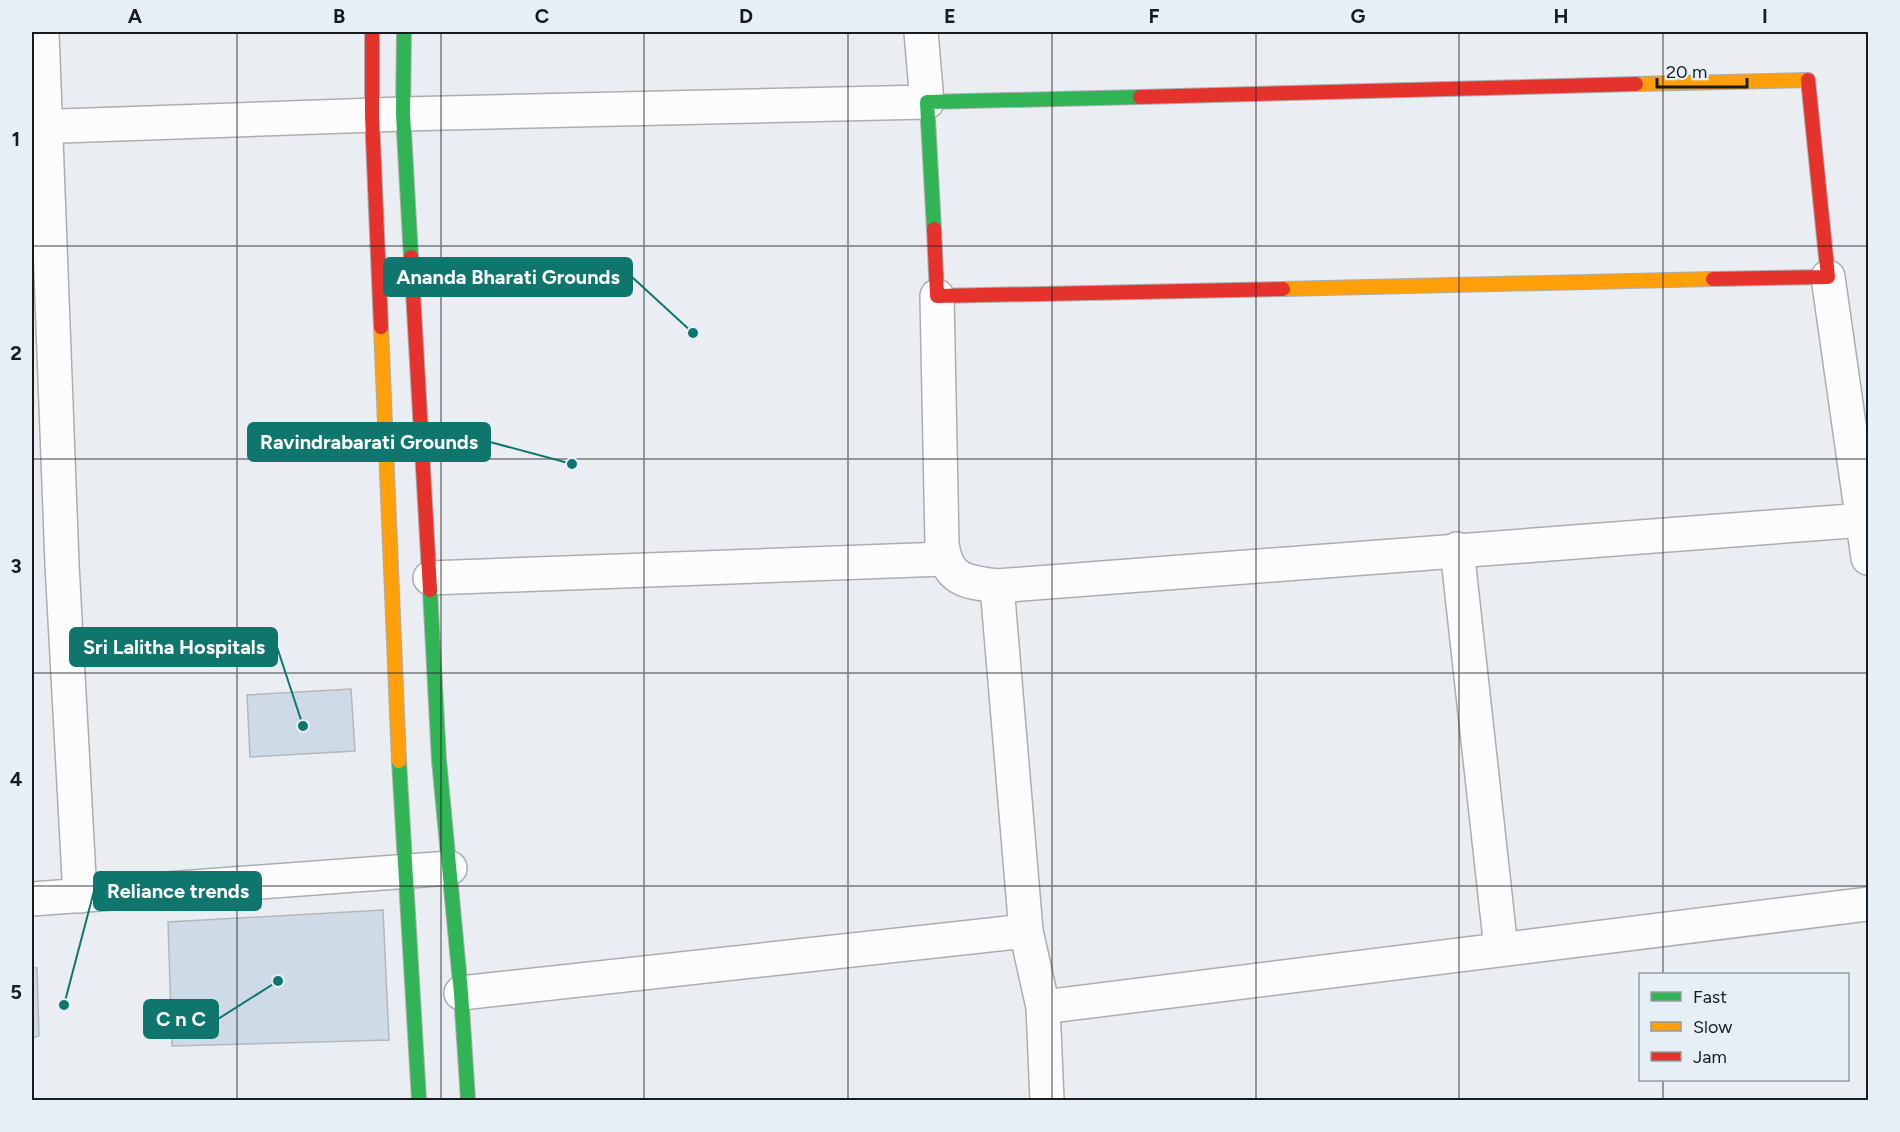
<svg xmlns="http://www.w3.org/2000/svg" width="1900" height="1132" font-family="Figtree,sans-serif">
<rect width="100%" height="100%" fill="#eaeef2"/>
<g fill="#cedae5" stroke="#b4b8ba" stroke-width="1.5">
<path d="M351,689L355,751L250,757L247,695Z"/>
<path d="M383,910L389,1040L172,1046L168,922Z"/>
<path d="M32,968H37L39,1036L32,1038Z"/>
</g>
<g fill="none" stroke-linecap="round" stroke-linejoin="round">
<g stroke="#abaeb1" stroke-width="36">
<g id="street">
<path d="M42,32L62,564L80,896"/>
<path d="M32,127L403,114L927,102L921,32"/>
<path d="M1828,277L1868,558"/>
<path d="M937,296L942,544C947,580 965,582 997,586L1864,520"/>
<path d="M1457,549L1501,949"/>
<path d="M430,578L944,559"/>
<path d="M997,586L1026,931L1043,1007L1868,904"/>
<path d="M32,899L450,868"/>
<path d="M461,993L1026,931"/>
<path d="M1043,1007L1047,1100"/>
</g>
</g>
<g stroke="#abaeb1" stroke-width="16">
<g id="fast">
<path d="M404,32L403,114L411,257"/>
<path d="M934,229L927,102L1140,97"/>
<path d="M430,590L439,760L461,993L468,1100"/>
<path d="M399,761L419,1100"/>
</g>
</g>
<g stroke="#abaeb1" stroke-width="16">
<g id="slow">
<path d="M1636,84L1808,80"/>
<path d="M1283,289L1713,279"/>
<path d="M381,327L399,761"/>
</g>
</g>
<g stroke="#abaeb1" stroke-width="16">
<g id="jam">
<path d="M372,32V116L381,327"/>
<path d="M1140,97L1636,84"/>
<path d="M934,229L937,296L1283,289"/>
<path d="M411,257L430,590"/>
<path d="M1713,279L1828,277L1808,80"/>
</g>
</g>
<use href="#street" stroke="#fcfcfd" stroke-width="33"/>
<use href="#fast" stroke="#30b455" stroke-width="14"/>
<use href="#slow" stroke="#ff9f0a" stroke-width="14"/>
<use href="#jam" stroke="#e5322d" stroke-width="14"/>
</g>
<path fill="none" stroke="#191c1e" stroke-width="1.5" stroke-opacity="0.55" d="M237,32V1100M441,32V1100M644,32V1100M848,32V1100M1052,32V1100M1256,32V1100M1459,32V1100M1663,32V974M32,246H1868M32,459H1868M32,673H1868M32,886H1868M1663,1080V1100"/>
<path fill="none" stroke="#0f766e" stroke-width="2" d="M693 333L632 277M572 464L490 442M303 726L277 647M64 1005L94 891M278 981L218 1019"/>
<g fill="#0f766e" stroke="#e6eff6" stroke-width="2">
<circle cx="693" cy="333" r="6"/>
<circle cx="572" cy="464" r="6"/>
<circle cx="303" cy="726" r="6"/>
<circle cx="64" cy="1005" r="6"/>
<circle cx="278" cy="981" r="6"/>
</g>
<g fill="#0f766e" stroke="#0f766e" stroke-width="2">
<rect x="384" y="258" width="248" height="38" rx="6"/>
<rect x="248" y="423" width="242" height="38" rx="6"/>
<rect x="70" y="628" width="207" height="38" rx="6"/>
<rect x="94" y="872" width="167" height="38" rx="6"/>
<rect x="144" y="1000" width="74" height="38" rx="6"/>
</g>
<g font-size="20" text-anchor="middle" font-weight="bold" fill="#fff">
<text x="508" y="284">Ananda Bharati Grounds</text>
<text x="369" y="449">Ravindrabarati Grounds</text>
<text x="174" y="654">Sri Lalitha Hospitals</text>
<text x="178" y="898">Reliance trends</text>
<text x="181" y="1026">C n C</text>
</g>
<rect width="1900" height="1132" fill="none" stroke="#e6eff6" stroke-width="66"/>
<rect x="1639" y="973" width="210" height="108" fill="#e6eff6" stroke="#949ba0" stroke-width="1.5"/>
<rect x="1651" y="992" width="30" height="9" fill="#30b455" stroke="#949ba0" stroke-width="1.5"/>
<text x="1693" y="1003" font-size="18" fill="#191c1e">Fast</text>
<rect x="1651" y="1022" width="30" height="9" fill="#ff9f0a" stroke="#949ba0" stroke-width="1.5"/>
<text x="1693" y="1033" font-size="18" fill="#191c1e">Slow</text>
<rect x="1651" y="1052" width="30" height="9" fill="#e5322d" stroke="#949ba0" stroke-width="1.5"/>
<text x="1693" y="1063" font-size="18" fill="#191c1e">Jam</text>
<path d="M1657 78v9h90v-9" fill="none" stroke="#191c1e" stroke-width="3"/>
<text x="1666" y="78" font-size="18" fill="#191c1e" stroke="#e6eff6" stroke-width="4.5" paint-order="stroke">20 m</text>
<rect x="33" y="33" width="1834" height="1066" fill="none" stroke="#191c1e" stroke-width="2"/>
<g font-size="20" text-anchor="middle" font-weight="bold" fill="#191c1e">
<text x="135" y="23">A</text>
<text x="339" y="23">B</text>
<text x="542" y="23">C</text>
<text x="746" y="23">D</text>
<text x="950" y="23">E</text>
<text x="1154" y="23">F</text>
<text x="1358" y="23">G</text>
<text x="1561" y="23">H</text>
<text x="1765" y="23">I</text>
<text x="16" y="146">1</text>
<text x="16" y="360">2</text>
<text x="16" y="573">3</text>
<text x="16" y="786">4</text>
<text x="16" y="999">5</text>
</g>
</svg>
